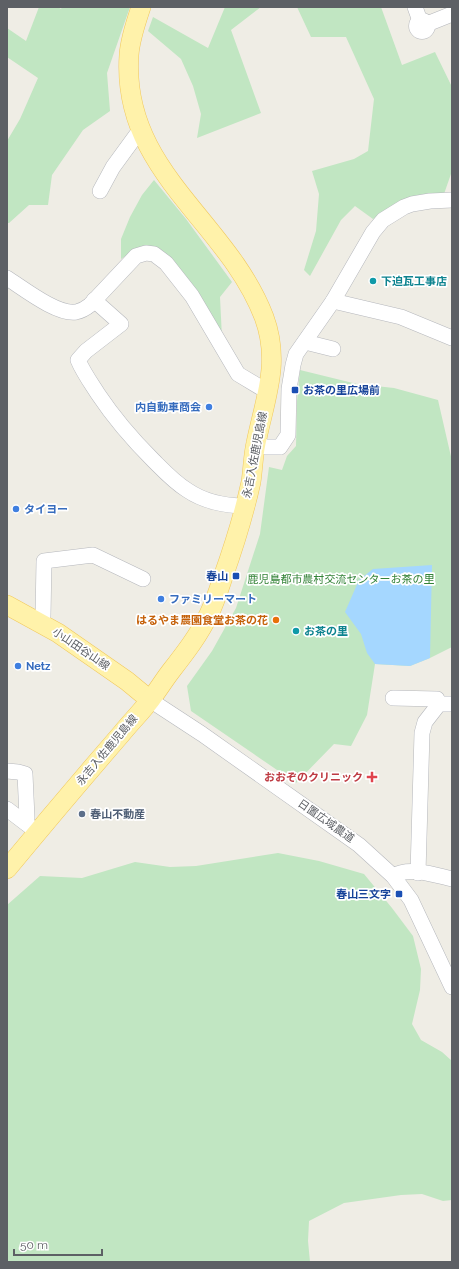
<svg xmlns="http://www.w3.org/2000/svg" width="459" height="1269" font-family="Raleway,'Noto Sans JP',sans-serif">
<rect width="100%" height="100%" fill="#efede5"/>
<g fill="#c1e6c2">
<path d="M39,7H58L61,9L62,7H130L107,73L110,111L83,130L52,175L48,205H29L9,223H7V141L20,119L38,78L7,57V28L26,41Z"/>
<path d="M225,7H261L231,30L261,113L197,138L201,114L193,86L181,59L148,31L153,17L208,48Z"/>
<path d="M297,7H381L402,65L435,52L452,87V171L444,194L401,201L373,219L355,206L341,220L310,276L304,270L316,231L319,194L312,171L354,159L368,151L374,99L346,37H311Z"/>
<path d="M154,180L186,219L232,282L220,297L222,338L173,263L161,250L149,247L136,249L121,259V239L130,217L142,195Z"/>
<path d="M300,370L357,384L394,388L438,400L452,461V647L430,658L410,666L375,664L367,715L351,746L334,744L296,783L191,711L187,686L212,651L236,608L260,534L269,467L282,470L287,456L296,446L297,401Z"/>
<path d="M278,853L319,861L364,874L392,908L413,936L421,969L420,990L412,1024L421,1040L442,1052L452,1061V1200L443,1201L422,1194L401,1195L344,1203L309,1221L308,1241L310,1262H7V905L40,876L82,878L135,862L170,867L196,866Z"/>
</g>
<path fill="#a5d7ff" d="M432,565L430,658L410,666L375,664L367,653L361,634L345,612L359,580L373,569Z"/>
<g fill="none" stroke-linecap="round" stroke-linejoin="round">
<g stroke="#b5b7bc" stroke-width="16">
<g id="minor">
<path d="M415,7L420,21"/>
<circle cx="422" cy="26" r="5.5"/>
<path d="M427,24L452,14"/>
<path d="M100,191L113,167L140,130"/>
<path d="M7,278C23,288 57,315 76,312C81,311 85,309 90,305L136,256L146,253L154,254L166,263L192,296L238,374L268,392"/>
<path d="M94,300L121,324L86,351L78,360C83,372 91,383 98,394C114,418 132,439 153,460C163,470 174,482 187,490C203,501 225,506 245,506"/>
<path d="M333,301L401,317L452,338"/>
<path d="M305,342L333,349"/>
<path d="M256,443L266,447H280L288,435L289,389L293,365L296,354L333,301L373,232L383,220L404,207L412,204L430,201L452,200"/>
<path d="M36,620L43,616L44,561L93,555L143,579"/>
<path d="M393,698L437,699L439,704"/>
<path d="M150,700L202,734L359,845L393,876L411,900L452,987"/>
<path d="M7,771L18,772L25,774L27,818L26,823"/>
<path d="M7,809L32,828"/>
<path d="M418,873L422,733L425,722L439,704H452"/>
<path d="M393,876C409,866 435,875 452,879"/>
</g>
</g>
<g stroke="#f1c85c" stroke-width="20">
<g id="major">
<path d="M7,605L58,633L127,681L150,700"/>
<path d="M7,869C45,823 83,778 122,733C131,722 142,711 151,699C158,690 164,680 171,671C185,653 199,635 209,614C215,602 219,589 223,577C234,546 244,514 251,482C253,469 253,456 256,443C265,398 281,363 264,317C227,220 121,171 129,55C130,39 136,22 141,7"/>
</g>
</g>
<use href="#minor" stroke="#fff" stroke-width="15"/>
<use href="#major" stroke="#fff2aa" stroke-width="19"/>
</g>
<g fill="#0f9aa8" stroke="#fff" stroke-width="1.5">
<circle cx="373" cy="281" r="4"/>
<circle cx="296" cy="631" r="4"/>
</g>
<g fill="#1a4fb4" stroke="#fff" stroke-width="1.5">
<rect x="291" y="386" width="8" height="8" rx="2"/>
<rect x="232" y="572" width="8" height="8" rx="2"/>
<rect x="395" y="890" width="8" height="8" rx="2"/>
</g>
<g fill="#3f7fe0" stroke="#fff" stroke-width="1.5">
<circle cx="209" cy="407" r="4"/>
<circle cx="16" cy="509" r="4"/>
<circle cx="161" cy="599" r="4"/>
<circle cx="18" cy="666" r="4"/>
</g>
<circle fill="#e8710a" stroke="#fff" stroke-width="1.5" cx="276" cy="620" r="4"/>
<path fill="#e0444e" stroke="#fff" stroke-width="1.5" d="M370 771h4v4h4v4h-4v4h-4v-4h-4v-4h4z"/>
<circle fill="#5c6f8a" stroke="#fff" stroke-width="1.5" cx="82" cy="814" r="4"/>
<g text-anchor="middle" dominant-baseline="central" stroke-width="3.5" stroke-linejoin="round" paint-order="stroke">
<g font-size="11" font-weight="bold" fill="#0d838f" stroke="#fff" text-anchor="start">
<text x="381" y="281">下迫瓦工事店</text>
<text x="304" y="631">お茶の里</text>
</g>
<g font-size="11" font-weight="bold" fill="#164399" stroke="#fff" text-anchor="end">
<text x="303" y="390" text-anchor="start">お茶の里広場前</text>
<text x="228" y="576">春山</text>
<text x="391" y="894">春山三文字</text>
</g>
<g font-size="11" font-weight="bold" fill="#366cbe" stroke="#fff" text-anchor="start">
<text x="201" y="407" text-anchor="end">内自動車商会</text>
<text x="24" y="509">タイヨー</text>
<text x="169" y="599">ファミリーマート</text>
<text x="26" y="666">Netz</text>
</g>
<g font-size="11" fill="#5d6065" stroke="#fff">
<text transform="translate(255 455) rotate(-79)">永吉入佐鹿児島線</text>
<text transform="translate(81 649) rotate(34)">小山田谷山線</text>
<text transform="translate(107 750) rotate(-50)">永吉入佐鹿児島線</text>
<text transform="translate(326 821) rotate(35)">日置広域農道</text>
</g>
<g font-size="11" fill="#358439" stroke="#fff">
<text x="341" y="579">鹿児島都市農村交流センターお茶の里</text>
</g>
<g font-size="11" font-weight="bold" fill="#c56008" stroke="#fff" text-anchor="end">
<text x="268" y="620">はるやま農園食堂お茶の花</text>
</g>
<g font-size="11" font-weight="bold" fill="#be3a42" stroke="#fff" text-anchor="end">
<text x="363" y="777">おおぞのクリニック</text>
</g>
<g font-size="11" font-weight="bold" fill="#4e5e75" stroke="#fff" text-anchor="start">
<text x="90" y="814">春山不動産</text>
</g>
</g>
<rect width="459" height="1269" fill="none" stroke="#5d6065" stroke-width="16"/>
<path d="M14 1249v6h88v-6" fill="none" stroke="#5d6065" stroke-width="2"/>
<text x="20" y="1249" font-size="12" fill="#5d6065" stroke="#ffffff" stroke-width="3" paint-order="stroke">50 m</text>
</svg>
